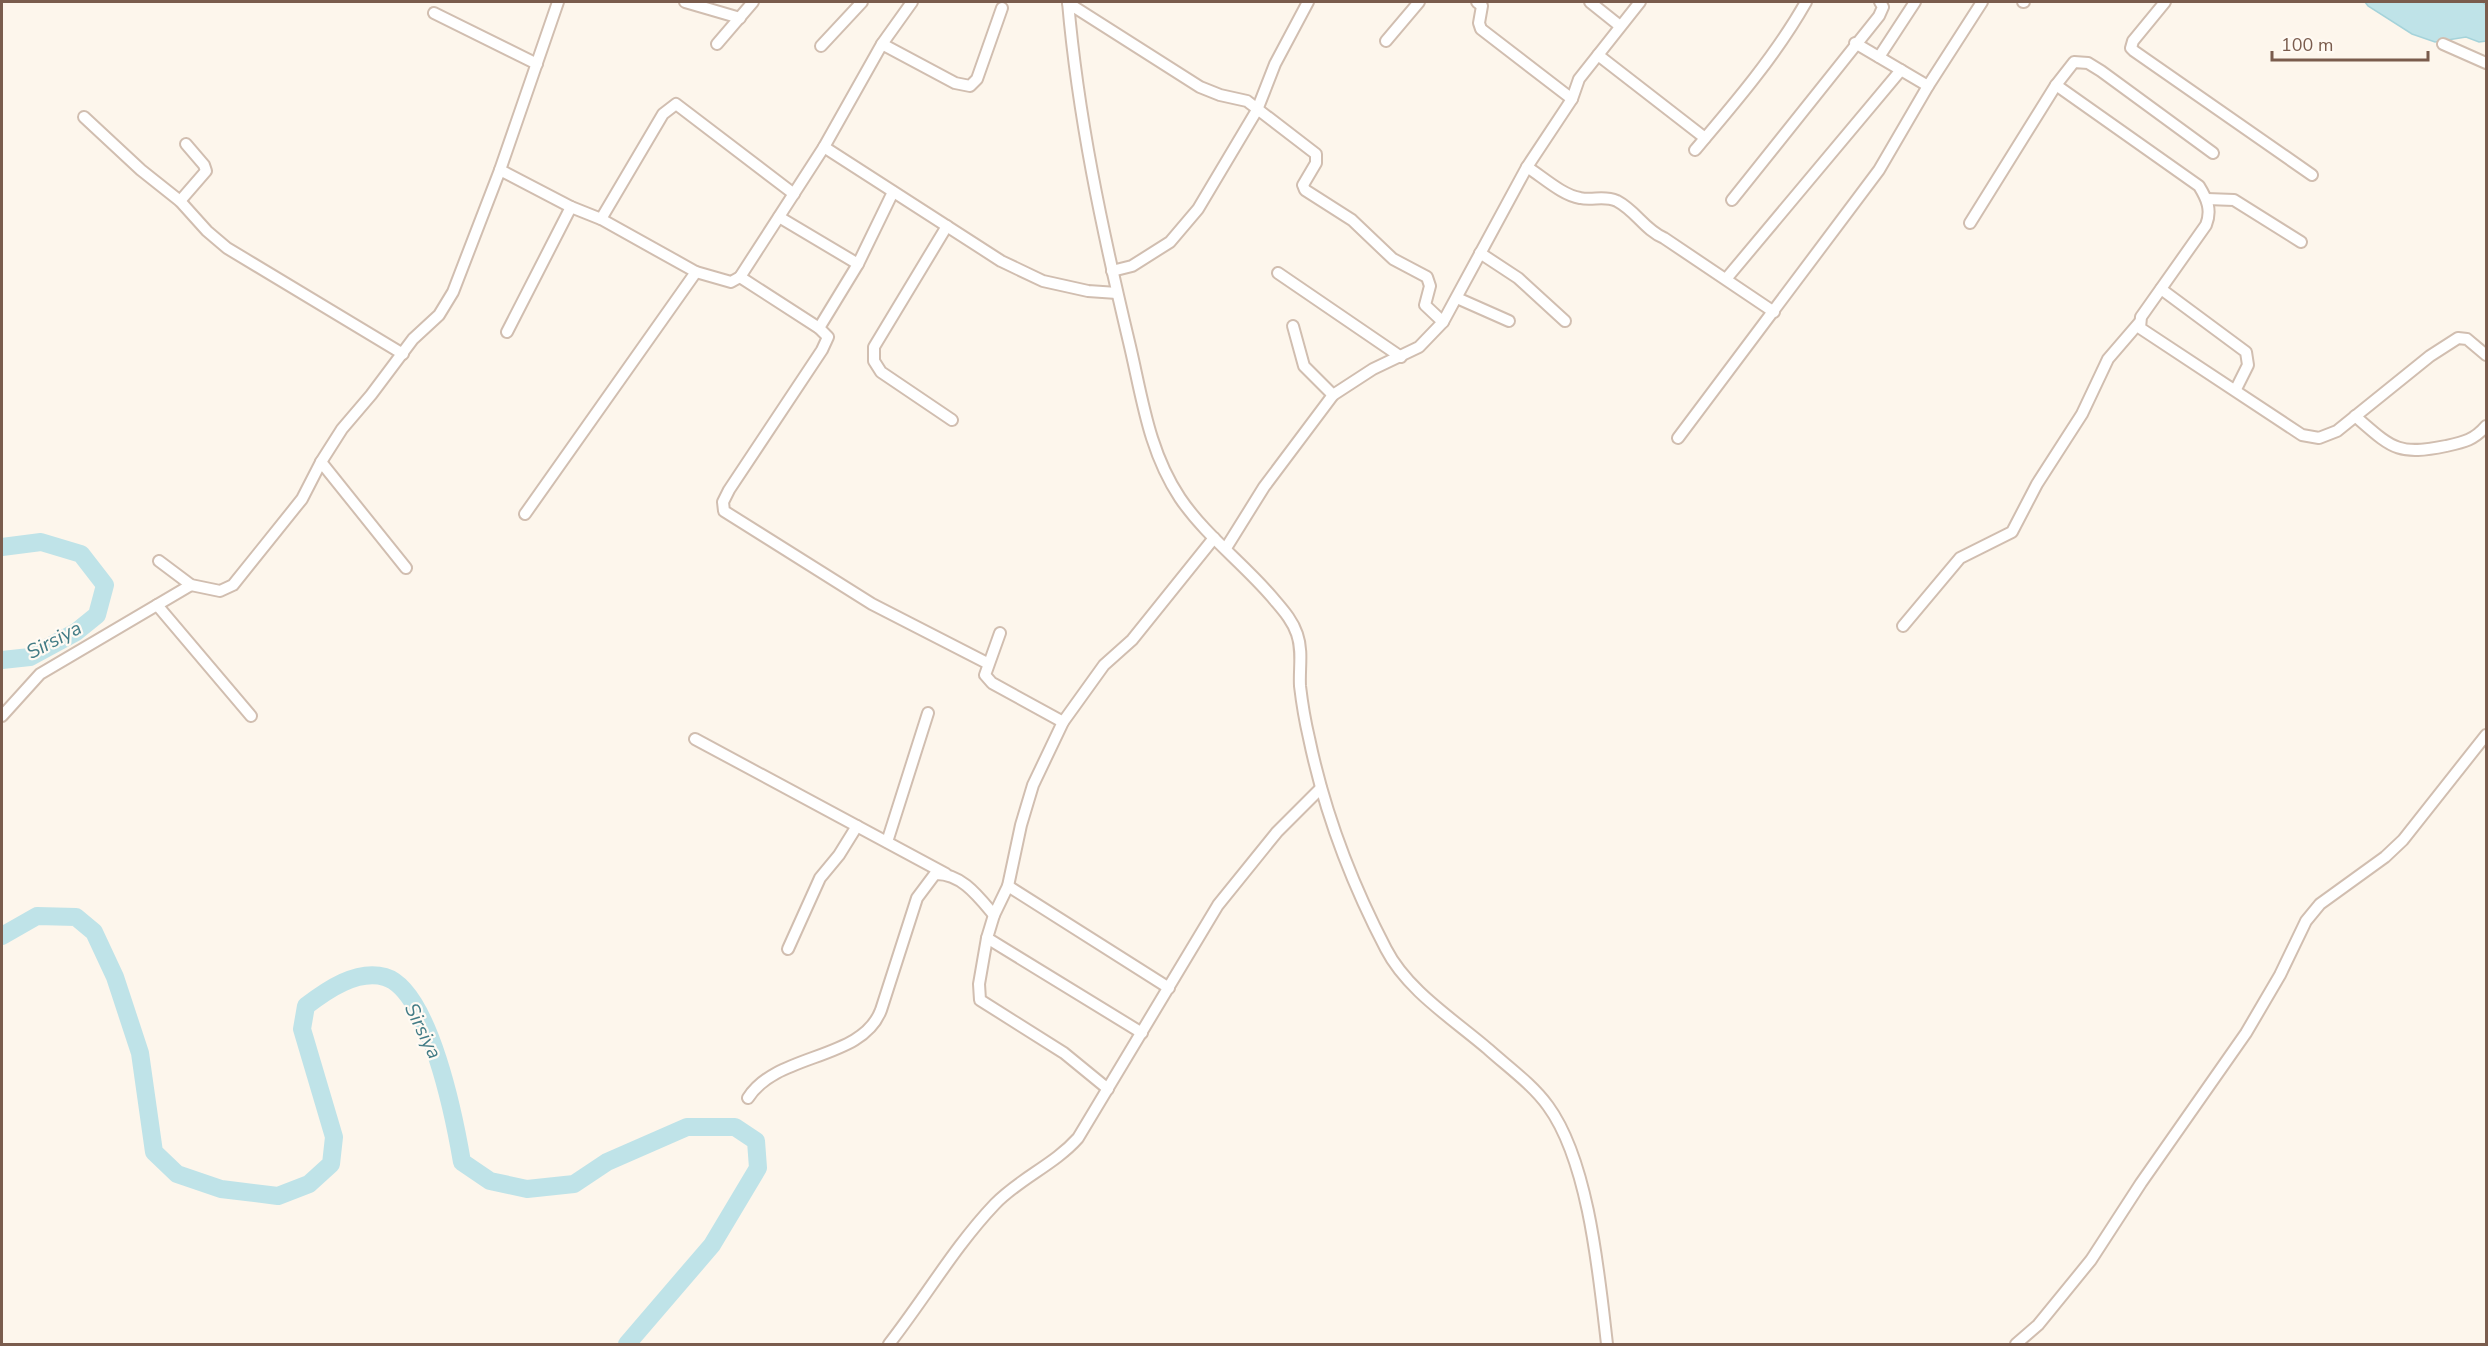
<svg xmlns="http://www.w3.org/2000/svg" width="2488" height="1346" font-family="'Nunito Sans',sans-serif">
<rect width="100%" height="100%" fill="#fdf6ec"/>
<path fill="#bfe3e8" stroke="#a5d3da" stroke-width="1.5" d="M2365,2H2482L2486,5V41L2479,42L2466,37L2435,42L2412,34L2368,6Z"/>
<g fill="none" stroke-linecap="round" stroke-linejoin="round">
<g stroke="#bfe3e8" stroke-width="18">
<path d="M2,547L41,542L81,554L105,585L97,615L76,632L30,657L2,660"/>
<path d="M2,936L37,916L76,917L94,932L115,977L140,1053L154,1152L177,1174L221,1189L278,1196L309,1184L331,1164L334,1137L302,1029L306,1006C327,990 357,969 385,977C430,990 455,1121 462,1162L490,1181L527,1189L574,1184L607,1162L687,1127H735L756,1141L758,1168L712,1245L627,1344"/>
</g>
<g stroke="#d1beb0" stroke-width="14">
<g id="minor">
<path d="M685,2L740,18"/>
<path d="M1068,2C1078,117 1102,229 1129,342C1142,396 1148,450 1180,498C1205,535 1243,563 1272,597C1281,608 1292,619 1297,634C1303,651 1299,669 1300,686C1302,703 1305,721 1309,738C1324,810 1352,884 1386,949C1407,990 1453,1019 1488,1049C1508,1067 1532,1084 1548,1106C1589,1162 1599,1276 1607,1344"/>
<path d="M1477,2L1482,6L1479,23L1481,29L1572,99"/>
<path d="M1590,2L1620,26"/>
<path d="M2023,2H2024"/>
<path d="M2165,2L2133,41L2131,48L2134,51L2312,175"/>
<path d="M1068,3L1200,87L1220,95L1247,101L1316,154V163L1303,185L1305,190L1352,220L1393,259L1427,277L1430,286L1425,305L1443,322"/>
<path d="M434,13L537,64"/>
<path d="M1386,41L1419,2"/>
<path d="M1855,43L1928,86"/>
<path d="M717,44L753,2"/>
<path d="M882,44L955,83L970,86L977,79L1002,8"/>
<path d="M2443,44L2486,63"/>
<path d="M821,46L862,2"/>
<path d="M1598,55L1705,138"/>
<path d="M1879,57L1915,2"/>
<path d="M2056,85L2199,186C2207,199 2212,210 2206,225L2141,317L2140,328L2302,435L2319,438L2337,431L2430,356L2458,338L2467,339L2486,355"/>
<path d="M84,117L141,170L180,201L207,231L227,248L403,354"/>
<path d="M824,147L1001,261L1043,281L1088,291L1117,293"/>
<path d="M1695,150C1735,103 1776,55 1806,2"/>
<path d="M1527,167C1543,177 1562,195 1580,198C1593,201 1603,195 1617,201C1636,211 1645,230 1664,238L1774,312"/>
<path d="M500,170L558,2"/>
<path d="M2207,199L2234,200L2301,242"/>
<path d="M1732,200L1879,16L1883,7L1880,2"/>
<path d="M180,201L206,171L204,165L186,144"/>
<path d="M779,217L858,264"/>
<path d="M601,219L663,114L676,104L794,194"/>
<path d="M1970,223L2056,85L2074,62L2088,63L2101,71L2213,153"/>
<path d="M947,226L874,347V361L881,372L952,420"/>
<path d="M1480,253L1518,278L1565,321"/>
<path d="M1112,271L1132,266L1170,242L1198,209L1257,110L1275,64L1308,2"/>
<path d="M1278,273L1401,357"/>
<path d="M740,277L819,328L828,337L822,350L729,490L723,502L724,511L872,604L987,663"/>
<path d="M1726,279L1901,70"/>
<path d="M2161,289L2246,352L2248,365L2236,389"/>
<path d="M1457,298L1509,321"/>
<path d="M1293,326L1304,366L1333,395"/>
<path d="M819,328L858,264L893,192"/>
<path d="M507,332L571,207"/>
<path d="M2355,416C2392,448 2397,456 2446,446C2464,442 2474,440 2486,426"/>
<path d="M1678,438L1879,170L1928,86L1982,2"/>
<path d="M321,462L406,568"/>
<path d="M525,514L696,272"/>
<path d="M1226,548L1264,487L1333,395L1373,369L1419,347L1443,322L1527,167L1572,99L1579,79L1640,2"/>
<path d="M159,561L191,585L220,591L233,585L302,499L321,462L342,429L371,395L413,339L439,315L453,292L500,170L571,207L601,219L696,272L731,282L740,277L824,147L882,44L912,2"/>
<path d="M157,605L251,716"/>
<path d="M1903,626L1960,558L2012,532L2037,484L2082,414L2108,359L2139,323"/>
<path d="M1000,633L985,675L992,683L1063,722"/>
<path d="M2,716L40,674L191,585"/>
<path d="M695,739L946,874"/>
<path d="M887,842L928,713"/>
<path d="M1008,886L1169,988"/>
<path d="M987,938L979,984L980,1000L1064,1053L1108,1089"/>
<path d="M788,949L820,878L839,855L857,826"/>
<path d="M1142,1033L987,938L994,915L1008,886L1021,825L1033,785L1063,722L1104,665L1132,640L1214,538"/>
<path d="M748,1098C777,1052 862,1061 881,1010L917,898L935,874C961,873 978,896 994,915"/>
<path d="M889,1344C925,1298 955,1246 995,1204C1020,1178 1054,1165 1078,1138L1218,905L1277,832L1321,788"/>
<path d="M2016,1344L2038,1325L2091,1260L2141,1183L2246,1033L2280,975L2306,921L2320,904L2385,857L2403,840L2486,735"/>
</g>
</g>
<use href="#minor" stroke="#fff" stroke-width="10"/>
</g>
<g text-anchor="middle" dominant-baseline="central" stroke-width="4.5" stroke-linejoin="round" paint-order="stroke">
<g font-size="20" font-style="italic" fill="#437c86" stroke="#fffaf3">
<text transform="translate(54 640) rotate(-28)">Sirsiya</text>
<text transform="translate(423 1031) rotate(64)">Sirsiya</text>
</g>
</g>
<rect width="2488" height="1346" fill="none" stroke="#7a5c4d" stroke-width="6"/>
<path d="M2272 51v9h156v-9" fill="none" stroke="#7a5c4d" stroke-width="3"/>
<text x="2281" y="51" font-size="18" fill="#7a5c4d" stroke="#fffaf3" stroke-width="4.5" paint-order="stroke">100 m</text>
</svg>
